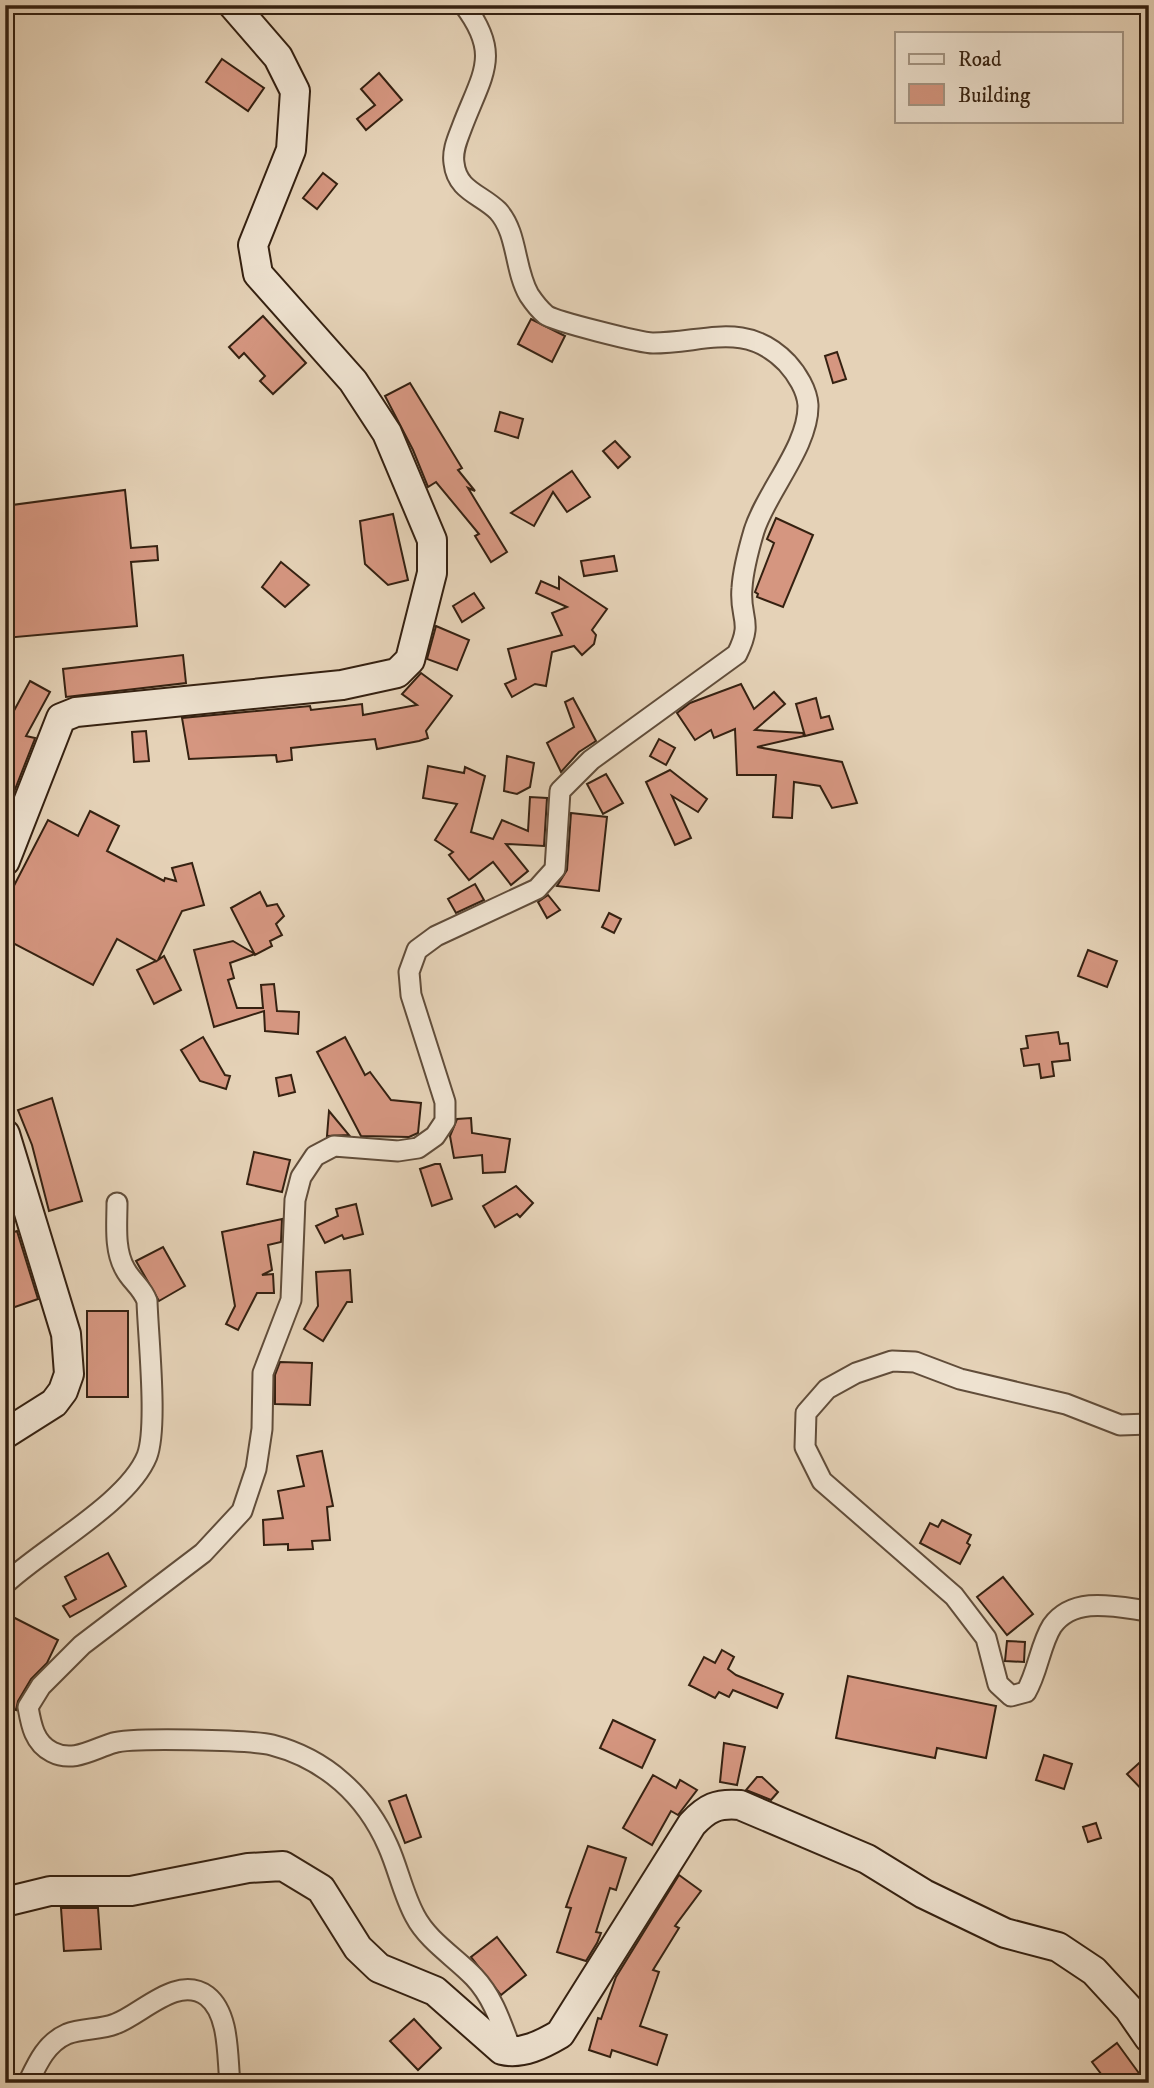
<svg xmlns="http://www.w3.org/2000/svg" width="1154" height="2088" font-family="'IM FELL DW Pica',serif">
<rect width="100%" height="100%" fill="#e5d2b7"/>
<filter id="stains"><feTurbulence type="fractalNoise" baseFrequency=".00286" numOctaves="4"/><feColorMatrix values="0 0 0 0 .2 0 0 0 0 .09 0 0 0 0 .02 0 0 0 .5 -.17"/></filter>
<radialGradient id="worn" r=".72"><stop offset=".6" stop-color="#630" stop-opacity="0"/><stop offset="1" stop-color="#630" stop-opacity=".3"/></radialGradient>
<g fill="#d59680" stroke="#352111" stroke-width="2">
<path d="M222,59L264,88L248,111L206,82Z"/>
<path d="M379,73L402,100L366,130L357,119L375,105L361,89Z"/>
<path d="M323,173L337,184L317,209L303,198Z"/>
<path d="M263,316L306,363L273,394L260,381L265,376L244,353L239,358L229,347Z"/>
<path d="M531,319L565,336L552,362L518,344Z"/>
<path d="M837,352L846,379L833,383L825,356Z"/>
<path d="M410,383L462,468L458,470L475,491L468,488L507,552L491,562L475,536L479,534L436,482L428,487L413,450L385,396Z"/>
<path d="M500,412L523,419L518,438L495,431Z"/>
<path d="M615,441L630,457L618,468L603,451Z"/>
<path d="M572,471L590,497L567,512L553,492L534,526L511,513Z"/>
<path d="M125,490L131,548L157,546L158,560L131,562L137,626L5,638V590H11L5,554V506Z"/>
<path d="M393,514L408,580L388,585L365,564L360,521Z"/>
<path d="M776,518L813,535L783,607L757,597L758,594L755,592L774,543L767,539Z"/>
<path d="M614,556L617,571L584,576L581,561Z"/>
<path d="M281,562L309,585L285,607L262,587Z"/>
<path d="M559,577L607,609L592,630L596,635L594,644L582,655L574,646L552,652L546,686L535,684L512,697L505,684L516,679L508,649L562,635L552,613L567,607L536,593L541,581L559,589Z"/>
<path d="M474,593L484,608L462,622L453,606Z"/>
<path d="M436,626L469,640L457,670L427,659Z"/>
<path d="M183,655L186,683L66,697L63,669Z"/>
<path d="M421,673L452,696L426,731L428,738L419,741L377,749L375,739L291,748L292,760L277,762L276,755L189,759L182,718L310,706L311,710L362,704L363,715L417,705L402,694Z"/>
<path d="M30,681L50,692L26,736L35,738L34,741L5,815V747L10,718Z"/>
<path d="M741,684L754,709L774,692L785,704L755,730L803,733L804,736L757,747L842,762L857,803L832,808L820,786L794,782L792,818L773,817L776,775H737L735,729L714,738L711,730L695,740L677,713L690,703Z"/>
<path d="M573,698L596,741L579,752L561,772L547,743L574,727L565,702Z"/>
<path d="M816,698L821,718L829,716L833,729L805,736L796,704Z"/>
<path d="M146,731L149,761L134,762L132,732Z"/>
<path d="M659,739L675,748L666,765L650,756Z"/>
<path d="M507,756L534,763L530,787L517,794L504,791Z"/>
<path d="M428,766L464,773L465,767L485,776L471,832L493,839L502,820L528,831L530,797L547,798L544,846L506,844L528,871L511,885L493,862L469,880L449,855L453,852L435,840L457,804L423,798Z"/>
<path d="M670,770L707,799L698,812L672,796L691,838L675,845L646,782Z"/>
<path d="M606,774L623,803L603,814L587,784Z"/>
<path d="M90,811L119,826L107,851L164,881L165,878L176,881L172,868L192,863L204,905L182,911L158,960L164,956L181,990L154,1004L137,970L156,961L117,939L93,985L5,939V903L48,820L78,836Z"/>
<path d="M571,813L607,817L599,891L557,886L567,870Z"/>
<path d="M475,884L484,900L456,913L448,899Z"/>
<path d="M260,892L267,906L277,904L284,916L276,924L282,935L270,941L272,946L255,955L231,908Z"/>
<path d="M548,895L560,910L547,918L538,902Z"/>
<path d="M609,913L621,919L614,933L602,927Z"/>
<path d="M233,941L255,954L230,963L234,978L228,980L237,1008H263L261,985L274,984L277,1011L299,1012L298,1034L265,1031L264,1011L214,1027L194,950Z"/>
<path d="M1088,950L1117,961L1107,987L1078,976Z"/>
<path d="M1058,1032L1060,1044L1068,1043L1070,1060L1052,1062L1054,1076L1041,1078L1039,1064L1024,1066L1021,1049L1028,1048L1026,1036Z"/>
<path d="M203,1037L225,1075L230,1076L226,1089L200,1081L181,1050Z"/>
<path d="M345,1037L365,1075L370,1072L391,1100L421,1103L418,1133L409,1137L361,1136L317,1052Z"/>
<path d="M291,1075L295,1092L279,1096L276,1078Z"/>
<path d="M52,1098L82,1201L49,1211L32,1145L18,1110Z"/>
<path d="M329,1111L349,1135L327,1136Z"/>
<path d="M471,1118L472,1133L510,1139L505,1172L483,1173L482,1155L454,1158L450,1136L457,1119Z"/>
<path d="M254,1152L290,1160L282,1192L247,1184Z"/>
<path d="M435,1164H440L452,1199L432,1206L420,1169Z"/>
<path d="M516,1186L533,1203L520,1217L517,1214L495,1227L483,1206Z"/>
<path d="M356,1204L363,1234L344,1239L342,1235L325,1243L316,1226L338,1216L336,1209Z"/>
<path d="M282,1219L281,1242L268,1245L272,1270L262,1275L273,1274L274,1293H257L238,1330L226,1324L235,1306L222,1232Z"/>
<path d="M17,1231L38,1299L12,1308L5,1288V1235Z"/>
<path d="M163,1247L185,1286L159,1301L136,1261Z"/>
<path d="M350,1270L352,1302H347L323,1341L304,1329L318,1306L316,1272Z"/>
<rect x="87" y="1311" width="41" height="86"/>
<path d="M280,1362L312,1363L310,1405L275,1404V1375Z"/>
<path d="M322,1451L333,1506L327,1507L330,1540L312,1541L313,1549L288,1550V1544L264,1545L263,1520L283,1518L278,1491L304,1486L297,1456Z"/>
<path d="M942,1520L971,1535L967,1543L970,1545L960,1564L920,1543L930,1523L938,1527Z"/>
<path d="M108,1553L126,1586L70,1617L63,1606L76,1599L65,1577Z"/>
<path d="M1003,1577L1033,1614L1007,1635L977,1597Z"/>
<path d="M5,1613L58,1640L47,1663L31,1679L18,1701L16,1710L5,1705Z"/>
<path d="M1007,1641L1025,1642L1024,1662L1005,1661Z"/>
<path d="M722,1650L734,1657L728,1669L736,1675L783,1694L777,1708L733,1690L729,1697L719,1692L715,1698L689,1685L704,1657L715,1663Z"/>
<path d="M848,1676L996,1706L986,1758L937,1748L935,1758L836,1738Z"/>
<path d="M613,1720L655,1740L642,1768L600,1748Z"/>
<path d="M724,1743L745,1747L737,1785L720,1782Z"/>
<path d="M1149,1754V1797L1127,1774Z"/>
<path d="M1044,1755L1072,1764L1064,1789L1036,1780Z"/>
<path d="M653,1775L676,1788L680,1780L697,1790L678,1815L671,1811L652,1845L623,1828Z"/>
<path d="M757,1777H762L778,1792L771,1800L746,1790Z"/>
<path d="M406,1795L421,1837L405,1843L389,1801Z"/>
<path d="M1096,1823L1101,1838L1088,1842L1083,1827Z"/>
<path d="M588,1846L626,1858L616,1890L610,1888L596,1932L601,1933L597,1943L586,1961L557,1952L571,1908L566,1907Z"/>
<path d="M679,1875L701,1891L675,1926L679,1928L653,1970L659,1972L640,2026L667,2035L657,2065L612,2050L610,2057L589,2050L598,2018L601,2019L616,1977Z"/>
<path d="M61,1908H98L101,1949L64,1951Z"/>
<path d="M497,1937L526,1975L501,1995L471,1957Z"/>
<path d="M414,2019L441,2048L418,2070L390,2041Z"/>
<path d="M1117,2043L1141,2076L1133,2083H1108L1092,2062Z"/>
</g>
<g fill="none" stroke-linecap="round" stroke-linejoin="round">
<g stroke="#614d3a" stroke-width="23">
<g id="street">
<path d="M464,5C502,55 482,74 462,127C458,138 452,150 454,163C457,191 481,194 498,211C518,233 514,269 529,295C533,301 540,310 546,315C554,321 641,343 653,343C704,343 746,320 787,363C797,374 807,390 808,405C809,446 766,492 754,531C749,548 743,570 742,588C739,619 754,620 737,654L591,760L560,791L555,869L537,889L436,936L417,950L409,972L411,995L445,1102V1121L435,1136L418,1148L398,1151L334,1146L315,1156L301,1177L295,1200L291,1300L263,1373L262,1429L256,1469L242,1511L203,1553L82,1645L41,1686L28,1707C31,1724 34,1743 52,1752C73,1763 93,1749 113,1743C131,1737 252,1740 272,1745C326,1759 366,1796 388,1846C398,1868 403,1894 415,1916C428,1941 455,1957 474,1977C494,1998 502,2026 512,2052"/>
<path d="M1149,1424L1120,1425L1066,1404L960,1379L915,1362L892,1361L856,1373L827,1389L806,1413L805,1447L822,1481L954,1596L986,1638L998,1684L1011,1696L1026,1692C1038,1672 1040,1645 1052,1626C1074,1595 1117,1607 1149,1611"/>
<path d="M5,1584C43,1548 128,1503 147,1456C158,1427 148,1336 147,1301C142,1287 131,1281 125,1269C114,1250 117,1224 117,1203"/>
<path d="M28,2083C37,2064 46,2043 67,2034C82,2028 100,2030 115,2024C141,2015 177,1974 207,1996C230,2014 227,2057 230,2083"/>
</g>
</g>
<g stroke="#352111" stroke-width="32">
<g id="secondary">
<path d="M5,861L61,718L76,712L342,685L397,673L410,660L432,573V540L387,433L353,381L258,274L253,245L291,150L295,91L278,57L233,5"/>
<path d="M5,1134L66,1334L69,1374L63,1391L54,1403L5,1434"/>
<path d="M5,1902L50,1891H131L248,1868L283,1866L321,1889L358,1948L379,1968L435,1991L502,2050C522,2055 543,2044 560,2034L692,1824C707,1808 717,1803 740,1805L867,1859L924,1894L1005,1933L1058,1947L1094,1971L1129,2009L1149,2038"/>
</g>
</g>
<use href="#street" stroke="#eee2d0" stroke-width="19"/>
<use href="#secondary" stroke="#eee2d0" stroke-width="28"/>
</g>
<rect width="1154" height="2088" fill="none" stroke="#e5d2b7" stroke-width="28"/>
<rect x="7" y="7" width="1140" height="2074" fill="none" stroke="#352111" stroke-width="3.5"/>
<rect x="14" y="14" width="1126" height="2060" fill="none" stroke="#352111" stroke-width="2"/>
<rect x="895" y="32" width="228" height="91" fill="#eee2d0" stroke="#a49584" stroke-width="2"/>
<rect x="909" y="54" width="35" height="10" fill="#eee2d0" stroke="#a49584" stroke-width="2"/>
<text x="958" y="66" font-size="21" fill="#352111">Road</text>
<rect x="909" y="84" width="35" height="21" fill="#d59680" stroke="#a49584" stroke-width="2"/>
<text x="958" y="102" font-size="21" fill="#352111">Building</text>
<rect width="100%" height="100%" filter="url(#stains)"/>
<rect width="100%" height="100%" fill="url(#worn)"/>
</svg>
